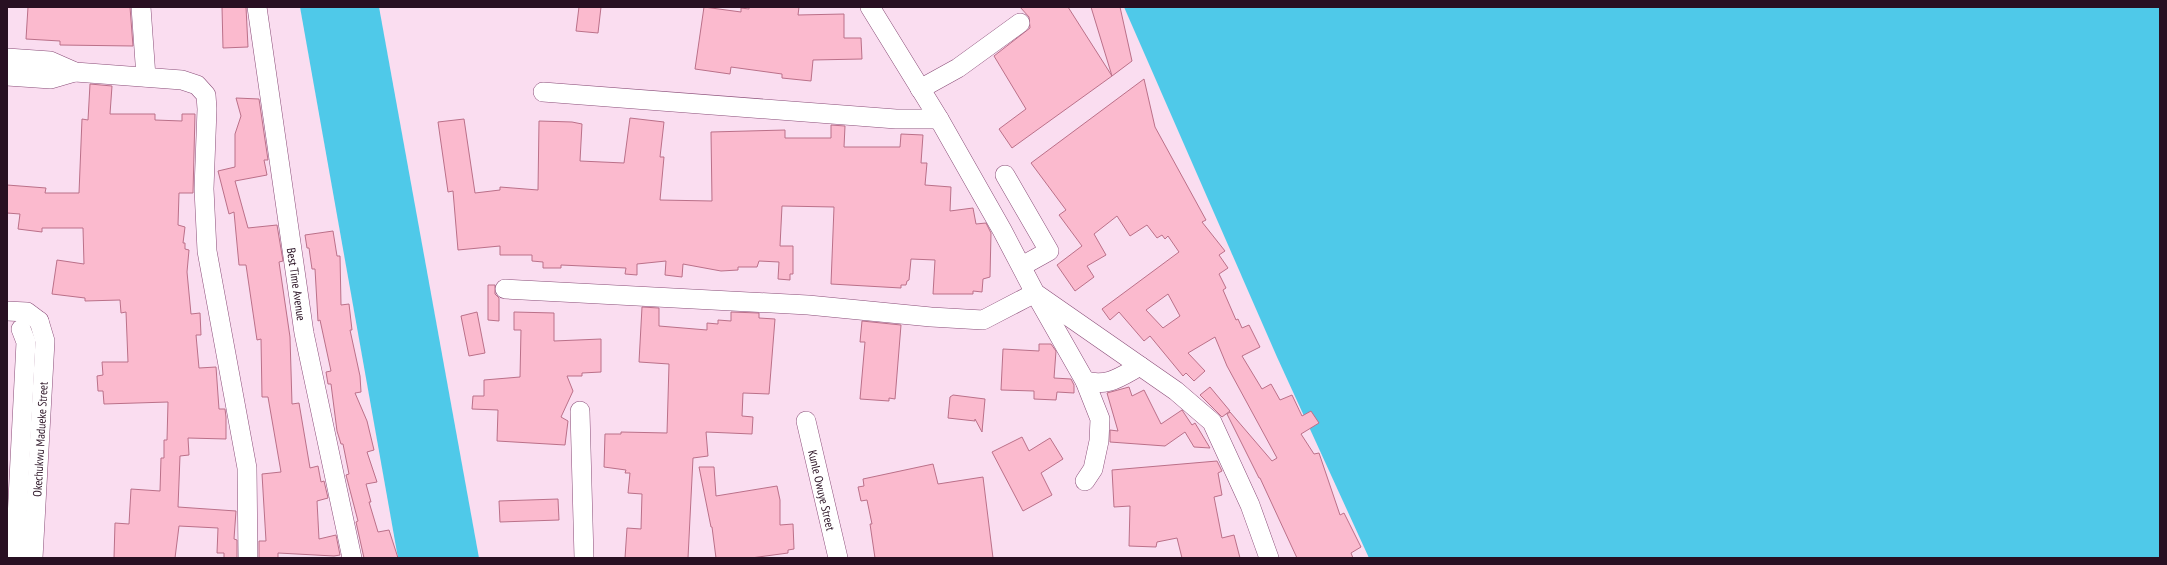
<svg xmlns="http://www.w3.org/2000/svg" width="2167" height="565" font-family="'PT Sans Narrow',sans-serif">
<rect width="100%" height="100%" fill="#faddf0"/>
<g fill="#4fc9e9">
<path d="M300,7H379L479,558H398Z"/>
<path d="M1124,7H2160V558H1369L1277,357Z"/>
</g>
<g fill="#fbbace" stroke="#bb7089" fill-rule="evenodd">
<path d="M28,7H130L133,46L60,45V41L26,39Z"/>
<path d="M222,7H246L248,47L223,48Z"/>
<path d="M579,7H601L598,33L576,31Z"/>
<path d="M704,7L741,12V8L749,9V7H799L798,15L844,14V38H861L862,59L813,60L811,81L782,78V74L731,67L730,74L695,69Z"/>
<path d="M1020,7H1068L1112,76L1012,148L999,129L1026,109L994,56L1030,28L1029,17Z"/>
<path d="M1091,7H1120L1132,61L1112,76Z"/>
<path d="M1144,79L1155,127L1206,220L1202,222L1225,251L1219,255L1228,268L1219,274L1226,288L1223,290L1236,320L1238,319L1242,328L1249,325L1260,347L1242,356L1262,389L1271,384L1280,400L1292,395L1302,416L1311,411L1319,423L1301,434L1314,454L1319,453L1340,515L1344,513L1361,547L1351,553L1353,558H1297L1260,478H1259L1227,414L1230,412L1272,461L1277,458L1227,366L1215,337L1188,353L1205,371L1194,381L1186,373L1183,376L1150,336L1144,341L1119,312L1110,320L1102,309L1179,252L1168,236L1165,239L1162,235L1157,238L1147,225L1130,236L1117,216L1094,234L1106,255L1087,266L1094,277L1075,291L1057,265L1082,246L1059,215L1066,210L1031,163ZM1168,294L1180,316L1163,328L1146,310Z"/>
<path d="M90,84L112,86L110,114H155V120L182,121V114H195L193,193H179L178,225L185,227L183,243H185V249L189,250L187,272L191,314L200,313L201,335H196L199,368L216,367L219,409H225L226,417V439L188,438L189,455L180,456L178,507L236,511L234,539L237,540V558H224V553H217L218,528L179,526L175,558H114L115,523L129,524L131,489L160,491L161,458H164V440H167L168,402L104,404L103,391H98L97,376L103,375L102,362H128L126,312L121,313L120,300L85,301V298L52,294L57,260L84,264L83,228H42V232L18,229L20,214L7,213V185L46,188L45,193H79L82,119L88,120Z"/>
<path d="M236,98L259,99L268,160H264L267,175L235,181L248,228L277,225L283,261L279,262L290,337L292,404L299,403L310,468L318,466L321,482L324,481L328,498L317,501L319,539L336,535L340,555L334,556L278,553V558H259V541H266L262,474L281,472L268,397H262L261,339L257,340L246,265H239L234,212L229,214L218,171L235,167V134L241,116Z"/>
<path d="M630,118L664,122L660,157H664L660,200L712,201L711,132L785,130V138H831V125L845,126L844,147H900L901,134L923,135L921,163H927L925,185L951,187L950,211L973,208L976,224L986,223L991,233L990,277L983,279L982,292L973,291V294H933L935,260L911,259L909,280L907,281L906,285H901V288L831,284L834,207L782,206L780,246H793V274H790V280L778,279L779,262L759,261L757,267H738V270L721,271L683,264L682,277L665,275L666,261L637,264V275L625,274L626,268L561,265V268H543V262L532,261V255H500V246L458,250L453,191L448,192L438,122L464,119L475,193L500,190V187L538,190L539,121L572,122L582,124L580,161L624,163Z"/>
<path d="M333,231L337,256H340L341,305L349,304L352,330H350L360,376L361,392L355,393L367,421L374,450L367,452L377,482L366,484L371,502H369L378,532L389,530L398,558H364L356,522L358,521L346,475L349,474L343,444H341L337,431L331,384H328L326,372L331,371L320,320L318,321L315,269H312L309,248H307L305,235Z"/>
<path d="M488,285H495V294L499,298V321L488,320Z"/>
<path d="M642,307L659,308V326L707,330V323L718,324V320L731,321V312L759,313V318L775,319L769,394L743,393L742,416L753,417L752,434L706,432L708,456L693,458L688,558H625L627,528L641,529L642,494L628,493L630,473H625L626,470L604,467L605,434H621V432L667,433L669,364L639,362Z"/>
<path d="M477,312L485,353L469,356L461,316Z"/>
<path d="M514,312L554,313V341L601,339V372L582,373V376H567L573,391L561,417L568,421L565,445L497,441L498,410L472,409L473,396H484V380L520,377L521,330H514Z"/>
<path d="M862,321L901,325L895,399L889,398V401L860,399L865,342H860Z"/>
<path d="M1039,344H1051L1056,351L1054,378L1071,379L1074,385V393L1057,392L1056,400L1034,399V391L1001,390L1003,349L1039,351Z"/>
<path d="M1129,387L1132,396L1144,390L1161,424L1182,410L1192,425L1195,423L1210,448L1194,447L1185,432L1165,446L1110,442V430L1118,431L1107,393Z"/>
<path d="M1210,387L1230,411L1222,417L1200,395Z"/>
<path d="M953,395L985,399L982,432L975,419V421L948,418L950,397Z"/>
<path d="M1022,437L1029,451L1050,438L1063,459L1041,473L1052,495L1023,511L992,452Z"/>
<path d="M1217,461L1222,471L1218,473L1222,495L1214,497L1222,538L1234,535L1240,558H1182L1177,538L1157,542L1156,547L1129,546L1130,506L1114,507L1112,470Z"/>
<path d="M933,464L938,484L983,477L993,558H875L870,524H872L867,500L861,501L858,487L864,486L863,479Z"/>
<path d="M699,467H714L716,496L777,486L780,500V525L793,524L794,549L788,550V553L751,558H716L712,527H711Z"/>
<path d="M558,499L559,520L500,522L499,501Z"/>
</g>
<g fill="none" stroke-linecap="round" stroke-linejoin="round">
<g stroke="#8a4d78" stroke-width="20">
<g id="minor">
<path d="M141,7L146,77"/>
<path id="s1" d="M257,7L304,333L352,558"/>
<path d="M870,7L939,119L1002,230L1035,293L1176,391L1212,422L1250,505L1269,558"/>
<path d="M7,58L50,61L75,72L182,80L197,85L206,95L207,109L204,189L207,251L247,468L248,558"/>
<path d="M7,76L51,79L75,72"/>
<path d="M920,89L958,68L1020,23"/>
<path d="M543,92L896,119H939"/>
<path d="M1005,175L1049,251L1022,266"/>
<path d="M505,289L808,305L931,317L983,320L1035,293L1085,381L1100,419L1099,441L1093,469L1085,481"/>
<path d="M7,311L27,312L39,321"/>
<path d="M1085,381C1108,387 1120,377 1140,366"/>
<path d="M580,411L584,558"/>
<path id="s2" d="M806,421L838,558"/>
<path d="M15,558L26,342L21,329"/>
<path id="s3" d="M33,558L45,341L39,321"/>
</g>
</g>
<use href="#minor" stroke="#fff" stroke-width="19"/>
</g>
<g text-anchor="middle" dominant-baseline="central" stroke-width="4" stroke-linejoin="round" paint-order="stroke">
<g font-size="12" fill="#281022" stroke="#feeff9">
<text stroke="none"><textPath href="#s1" startOffset="280">Best Time Avenue</textPath></text>
<text stroke="none"><textPath href="#s3" startOffset="119">Okechukwu Madueke Street</textPath></text>
<text stroke="none"><textPath href="#s2" startOffset="71">Kunle Owuye Street</textPath></text>
</g>
</g>
<rect width="2167" height="565" fill="none" stroke="#281022" stroke-width="16"/>
</svg>
